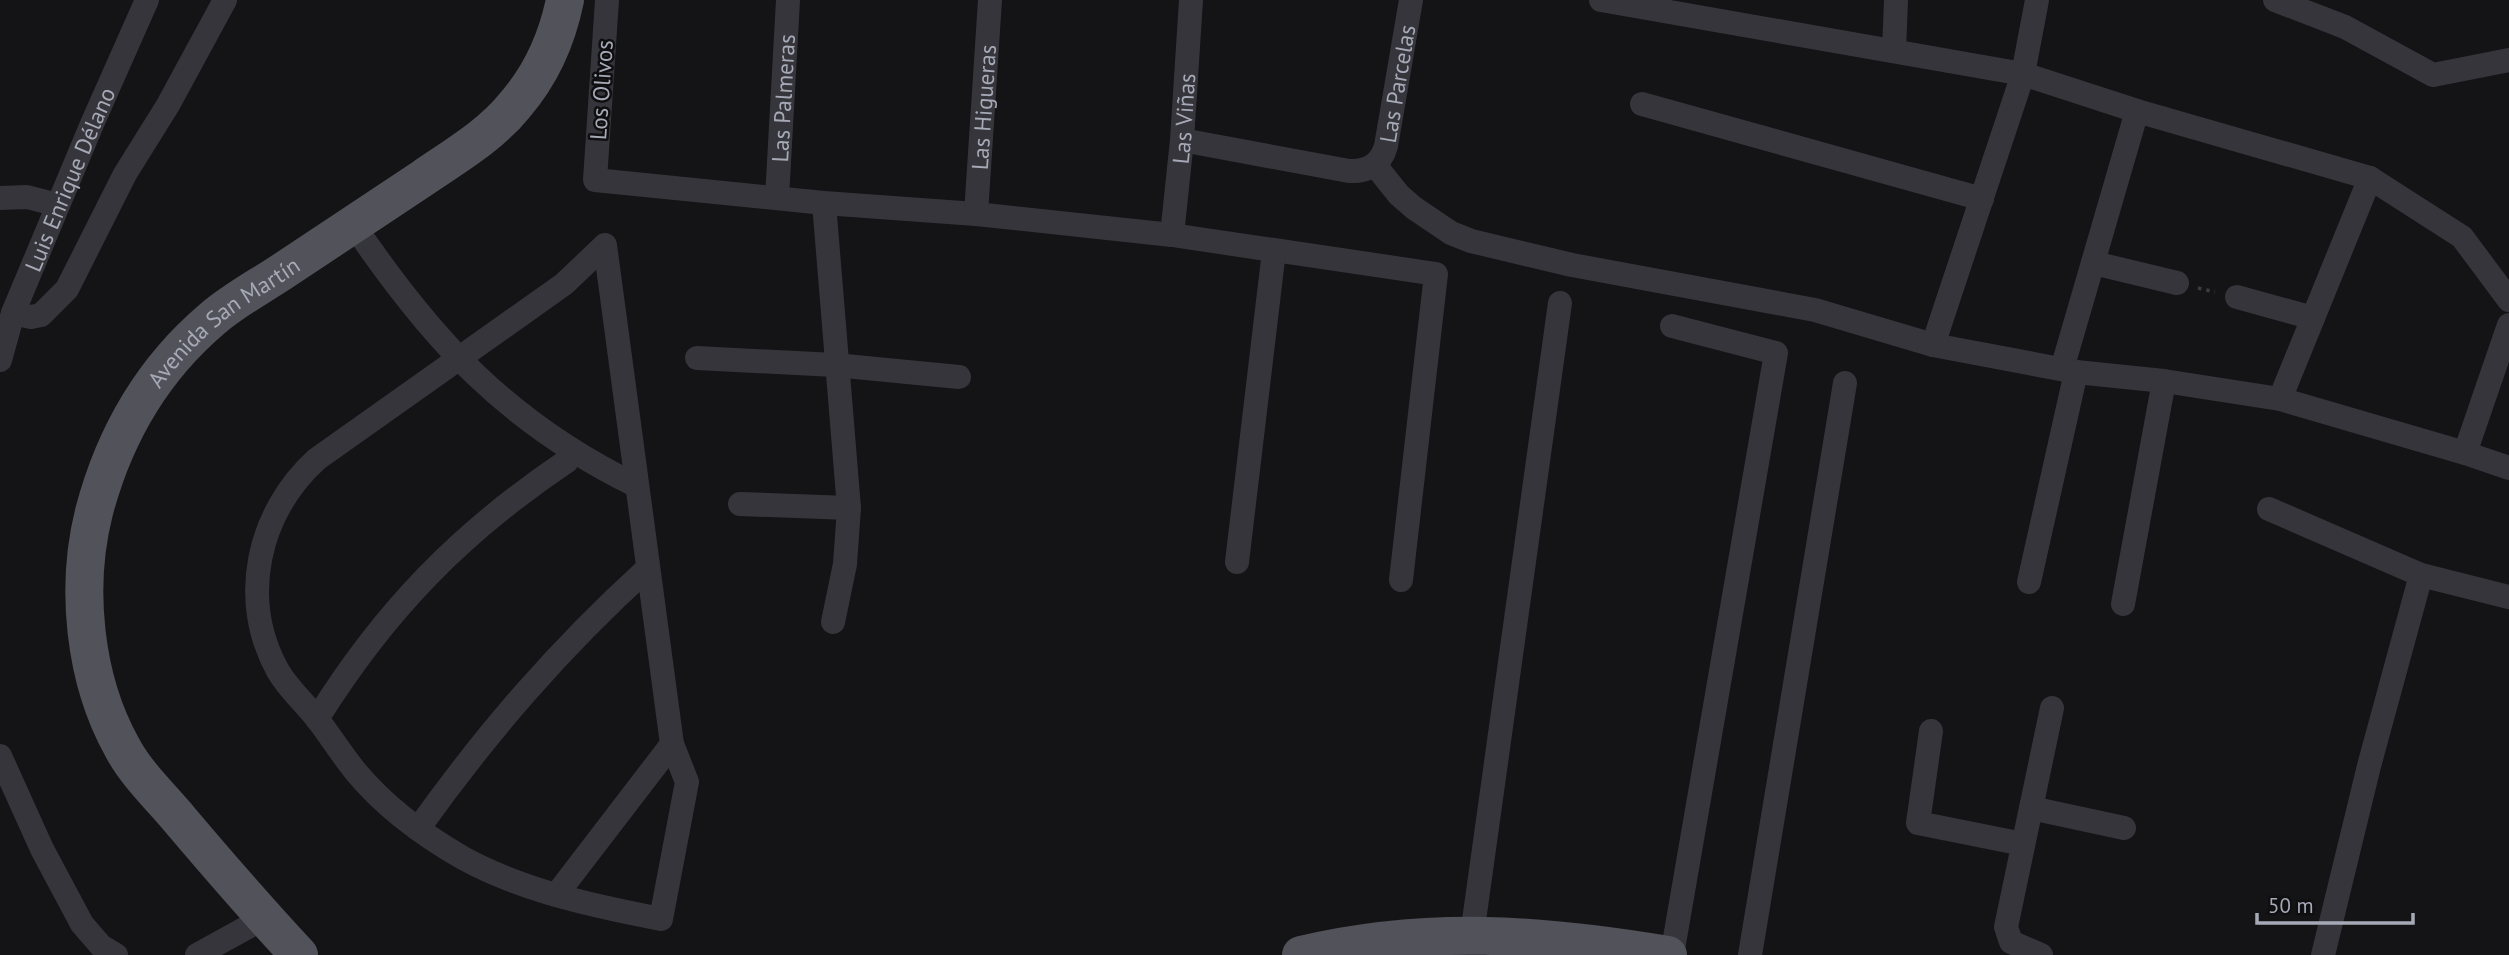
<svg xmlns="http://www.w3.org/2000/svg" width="2509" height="955" font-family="'PT Sans',sans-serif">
<rect width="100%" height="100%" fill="#141416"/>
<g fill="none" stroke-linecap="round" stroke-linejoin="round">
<path stroke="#3b3c42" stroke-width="3.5" stroke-dasharray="3.5 5" stroke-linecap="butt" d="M2198,288L2215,292"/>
<g stroke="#35353b" stroke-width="24">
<path d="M607,0L595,180L824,203L976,214L1172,235L1436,274L1401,580"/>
<path d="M1601,0L2023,74L2137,111L2370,178L2462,237L2509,300"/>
<path d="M2275,0L2345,27L2433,75L2509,60"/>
<path d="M1894,51L1896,0"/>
<path d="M1642,104L1982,199"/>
<path id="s1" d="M1182,140L1349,171C1368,172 1381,164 1386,146L1411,0"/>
<path d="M1375,165L1399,195L1414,208L1451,233L1471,241L1572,265L1815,310L1933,345L2076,372L2164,381L2280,399L2465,453"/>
<path d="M0,198L27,197L58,205"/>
<path id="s2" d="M777,198L788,0"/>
<path d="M824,203L849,508L845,564L833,622"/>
<path id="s3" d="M976,214L990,0"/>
<path d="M353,224C433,342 508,423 637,486"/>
<path id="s4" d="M1172,235L1182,140L1191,0"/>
<path d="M605,245L672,744L687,782L661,919C594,906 523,891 463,858C423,835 385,807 356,772C342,755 331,737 318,720C305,703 289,690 278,671C238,599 258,512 317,459L564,284Z"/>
<path d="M2094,263L2177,283"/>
<path d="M2237,297L2313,318"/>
<path d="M13,313L31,317L41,315L67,289L125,174L168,105L225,0"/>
<path d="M2509,325L2465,453L2509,468"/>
<path d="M1672,326L1776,353L1672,955"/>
<path d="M1933,345L2023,74L2037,0"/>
<path d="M697,358L835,365L959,377"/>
<path id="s5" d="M0,360L13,313L92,124L147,0"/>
<path d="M2062,369L2137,111"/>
<path d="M2280,399L2370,178"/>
<path d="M740,504L849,508"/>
<path d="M2269,509L2421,575L2509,597"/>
<path d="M1237,562L1274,251"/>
<path d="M2029,582L2076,372"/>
<path d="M2123,604L2164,381"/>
<path d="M317,719C385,610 460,533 567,461"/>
<path d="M1931,731L1918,823L2023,844"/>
<path d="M0,756L42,849L82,924L101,946L116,955"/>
<path d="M2031,808L2124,828"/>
<path d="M418,829C488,731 559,649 648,568"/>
<path d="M557,894L672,744"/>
<path d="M1472,935L1560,303"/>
<path d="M197,955L264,918"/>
<path d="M1750,955L1845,383"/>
<path d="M2041,955L2011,942L2006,927L2052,708"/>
<path d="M2323,955L2369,766L2421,575"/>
</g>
<g stroke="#51525a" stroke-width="38">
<path id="s6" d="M299,955C258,911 219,866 180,820C161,797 136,774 122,747C84,679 75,587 94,512C114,436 152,370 212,319C234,300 259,287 283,271C330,240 376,209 423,178C455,156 490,136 515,105C541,75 557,39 565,0"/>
<path d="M1301,955C1427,925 1542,934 1668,955"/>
</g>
</g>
<g text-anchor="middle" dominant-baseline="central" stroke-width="5" stroke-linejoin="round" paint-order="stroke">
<g font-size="23" fill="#a6a9b6" stroke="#0f0f11">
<text stroke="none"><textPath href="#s1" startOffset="282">Las Parcelas</textPath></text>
<text transform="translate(601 90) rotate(-86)">Los Olivos</text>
<text stroke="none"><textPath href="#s2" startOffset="100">Las Palmeras</textPath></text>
<text stroke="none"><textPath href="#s3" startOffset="107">Las Higueras</textPath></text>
<text stroke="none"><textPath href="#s4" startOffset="117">Las Viñas</textPath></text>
<text stroke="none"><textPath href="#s5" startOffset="194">Luis Enrique Délano</textPath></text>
<text stroke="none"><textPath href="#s6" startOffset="752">Avenida San Martín</textPath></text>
</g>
</g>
<path d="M2257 913v10h156v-10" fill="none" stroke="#a6a9b6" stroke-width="3.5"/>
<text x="2268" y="913" font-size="21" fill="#a6a9b6" stroke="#0f0f11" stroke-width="5" paint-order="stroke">50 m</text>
</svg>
